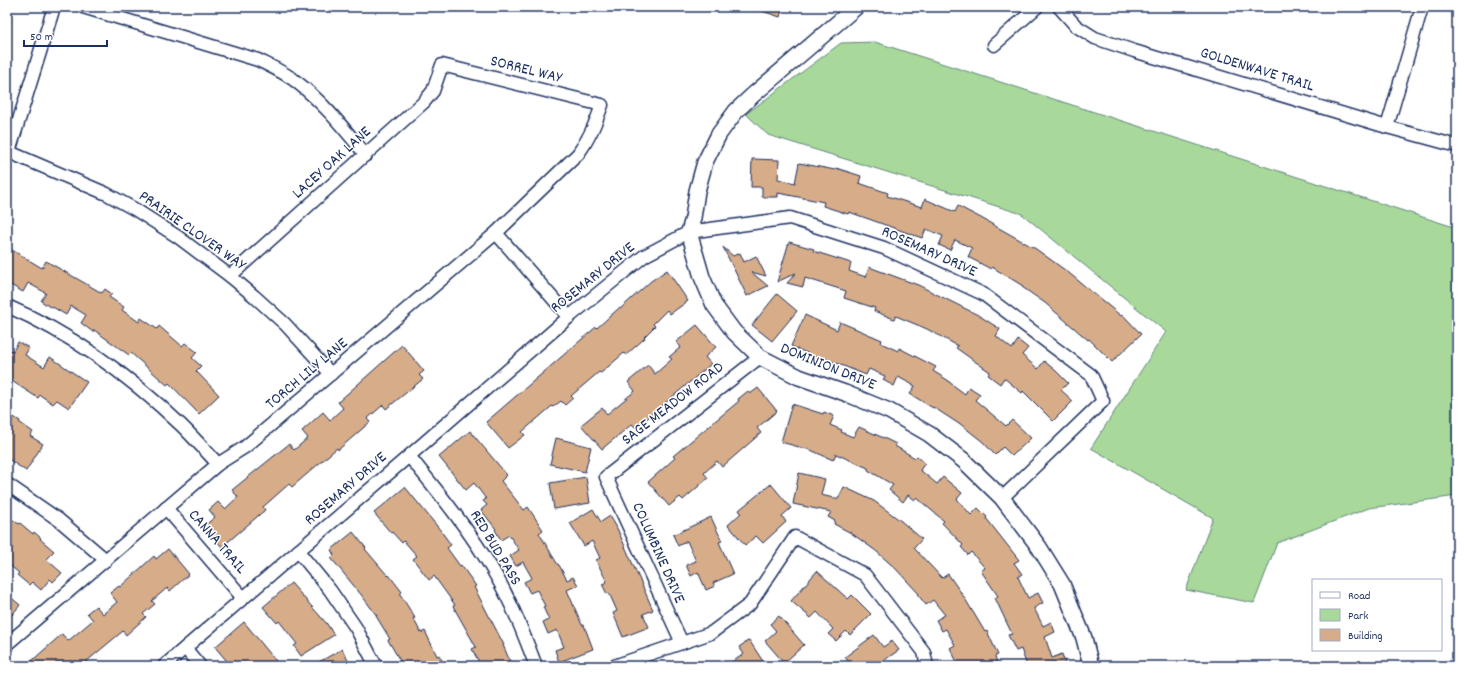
<svg xmlns="http://www.w3.org/2000/svg" width="1464" height="673" font-family="Dekko,sans-serif">
<rect width="100%" height="100%" fill="#fff"/>
<filter id="ink" filterUnits="userSpaceOnUse"><feTurbulence type="fractalNoise" baseFrequency=".025" numOctaves="2"/><feDisplacementMap in="SourceGraphic" scale="8" xChannelSelector="R" yChannelSelector="G"/><feConvolveMatrix kernelMatrix="1 2 1 2 8 2 1 2 1" color-interpolation-filters="sRGB"/></filter>
<g filter="url(#ink)">
<path fill="#a8d99a" stroke="#62847c" d="M875,42L1457,228V496L1369,508L1277,543L1254,603L1186,590L1213,518L1091,448L1166,332L1022,214L768,135L746,114L841,43Z"/>
<g fill="#d7ac88" stroke="#1b2f5e">
<path d="M756,7H783L780,17L756,9Z"/>
<path d="M752,159L779,160L778,179L795,183L799,163L835,170L836,168L861,176L859,183L888,193L887,196L922,207L925,199L955,212L958,206L981,218L1036,249L1069,273L1121,316L1123,315L1141,334L1112,362L1089,339L1088,340L1045,303L1022,287L1023,286L992,267L991,269L968,257L972,248L955,240L950,250L939,245L943,236L926,229L922,238L849,212L848,214L823,206L824,202L778,193V197H762V187H751Z"/>
<path d="M789,242L814,249L813,251L851,263L849,271L866,277L869,267L918,285L978,315L1000,329L996,336L1012,349L1018,340L1028,348L1022,355L1038,369L1044,361L1056,371L1068,383L1061,390L1073,401L1053,421L1023,391L1022,393L1004,378L1000,384L988,375L990,372L956,348L958,346L927,329L896,316L894,319L874,311L875,308L844,298L846,291L805,278L803,287L787,283L796,273L777,282Z"/>
<path d="M7,247L42,268L46,261L102,293L105,289L112,294L109,297L124,307L122,310L139,322L141,318L157,329L159,326L182,346L185,343L197,352L192,358L201,366L196,371L219,395L199,414L169,383L167,385L131,353L129,355L94,330L93,332L81,323L86,315L71,306L66,315L51,306L50,307L41,301L46,293L28,283L23,292L7,283Z"/>
<path d="M723,247L733,256L740,253L744,262L756,256L766,276L751,272L768,286L747,296Z"/>
<path d="M667,270L688,301L670,314L667,310L653,324L655,326L644,337L645,338L626,355L624,353L601,373L599,372L571,396L573,398L565,405L561,401L553,407L552,406L522,432L525,435L508,448L486,422L596,327L597,328L619,308L620,309L651,281Z"/>
<path d="M777,294L797,311L772,341L752,325Z"/>
<path d="M805,315L837,330L840,322L882,340L881,343L898,351L899,348L936,367L933,371L949,381V382L965,394L969,387L980,394L975,400L1006,426L1012,420L1031,438L1012,456L1003,447L995,455L983,442L959,423V424L933,407V408L910,394L915,386L898,377L894,386L883,380L885,376L869,369L866,375L821,357L820,359L791,346Z"/>
<path d="M697,325L716,347L705,357L711,364L636,428L632,424L602,449L581,425L602,408L607,414L635,391L628,382L648,365L655,374L672,359L669,357L681,347L676,342Z"/>
<path d="M18,342L29,348L25,355L44,367L50,357L87,382L69,408L57,400L53,404L40,395L38,398L7,378V348L13,351Z"/>
<path d="M402,345L424,371L419,375L423,379L386,409L383,405L367,419L370,422L338,450L337,448L292,487L289,484L263,507L265,510L222,547L204,526L215,517L209,510L218,502L225,509L238,497L232,490L289,444L294,450L308,438L302,431L323,412L330,420L343,408L338,402Z"/>
<path d="M758,388L777,411L757,428L761,433L722,467L717,461L704,473L708,478L683,500L680,497L669,506L648,482L675,458L673,456L739,401L738,399L748,391L750,394Z"/>
<path d="M792,404L823,414L824,412L834,416L830,425L842,430L841,432L853,437L859,427L888,440L896,444L895,446L915,458L917,456L925,463L920,470L937,484L943,477L962,493L957,499L971,515L978,508L987,517L986,518L1019,560L1014,563L1022,574L1018,577L1028,598L1038,593L1043,603L1034,608L1043,626L1051,622L1055,632L1045,637L1052,658L1062,654L1066,666H1027L1021,649L1016,651L1008,635L1012,634L995,598L998,596L981,571L985,568L971,552L968,555L961,547L963,545L942,523L944,521L917,498L915,500L908,495L903,502L889,490L893,485L868,470V468L836,454L833,460L806,448V449L781,442Z"/>
<path d="M7,413L20,421L19,422L33,432L30,436L43,444L26,471L7,458Z"/>
<path d="M470,431L507,475L501,481L524,510L528,507L543,530L539,533L558,565H559L567,580L573,577L578,585L567,590L582,625H584L593,649L559,662L555,650L564,647L557,630L548,634L543,622L549,620L543,607L545,606L537,590L530,593L524,582L532,578L523,562L516,566L510,556L519,550L509,535L501,540L495,530L496,529L481,510L487,505L483,501L486,499L474,483L466,490L439,457Z"/>
<path d="M556,438L591,447L585,472L550,464Z"/>
<path d="M799,473L825,479L821,495L838,499L844,487L874,501L901,521L922,539L914,548L942,578L948,574L964,597L985,632L987,631L998,655L995,656L998,666H959L950,648L955,645L946,629L942,631L936,620L945,615L933,600L926,605L918,595L919,594L896,569L876,551L851,533L834,524L835,521L828,517L831,512L793,504Z"/>
<path d="M586,477L590,503L554,509L550,483Z"/>
<path d="M771,484L791,508L782,516L786,522L763,543L756,536L745,545L728,525L741,513L739,510Z"/>
<path d="M405,487L441,531L451,545L447,548L460,566L461,565L476,586L474,587L504,645H503L512,666H481L472,649L476,647L453,606L455,605L434,576L429,580L413,559L417,556L404,541L402,543L392,532L391,533L374,513Z"/>
<path d="M593,509L601,522L610,516L616,526L653,610L643,614L649,627L623,637L613,613L617,611L609,593L607,594L602,584L607,582L596,560L600,558L592,541L584,546L570,523Z"/>
<path d="M7,516L19,524L20,523L33,534L34,532L41,538L40,539L54,551L46,559L62,573L53,582L50,579L41,590L32,582L29,585L17,575L19,573L7,563Z"/>
<path d="M711,517L722,541L719,542L733,574L713,583L715,586L706,590L698,572L691,576L686,565L696,561L687,541L678,546L673,535Z"/>
<path d="M353,532L366,548L365,549L388,576L389,575L402,592L400,594L415,618H413L421,633L425,631L437,656L439,655L445,666H403L388,640L390,639L376,616H377L363,597L331,558L334,555L331,550Z"/>
<path d="M168,549L189,574L170,591L167,588L152,601L155,604L143,614L146,617L126,635L123,631L81,666H26L62,634L68,641L93,620L87,613L96,606L103,614L117,602L110,593L119,586L120,587L154,556L156,559Z"/>
<path d="M817,571L848,599L852,595L871,614L850,635L846,631L836,641L828,634L833,629L817,612L811,618L791,601Z"/>
<path d="M291,583L327,624L334,635L301,656L294,646L297,644L279,621L277,623L263,607Z"/>
<path d="M7,594L20,605L7,621Z"/>
<path d="M779,616L804,645L784,663L765,641L776,631L770,624Z"/>
<path d="M244,622L276,661L270,666H231L215,647Z"/>
<path d="M874,635L883,647L892,641L899,650L876,666H852L845,657Z"/>
<path d="M749,640L766,666H726L744,654L739,647Z"/>
<path d="M342,649L351,666H312Z"/>
</g>
<g fill="none" stroke-linecap="round" stroke-linejoin="round">
<g stroke="#1b2f5e" stroke-width="15">
<g id="minor">
<path d="M54,7L9,152L107,194L136,210L178,237L230,276L254,296L285,324L331,374"/>
<path d="M83,7L258,60C272,67 286,73 298,83C324,103 345,130 366,155"/>
<path d="M1059,7L1076,26L1095,38L1134,51L1387,127L1457,146"/>
<path d="M994,45L1037,7"/>
<path d="M1387,127L1422,7"/>
<path d="M496,233L569,317"/>
<path d="M7,306C72,334 131,377 182,426C194,438 206,451 218,464"/>
<path d="M409,456C440,494 471,532 495,574C512,603 524,635 536,666"/>
<path d="M7,484L59,520L106,560"/>
<path d="M166,508L243,598"/>
<path d="M298,551L330,590L356,628L376,666"/>
<path d="M682,643L606,477L760,357"/>
<path d="M7,644L218,464L245,447L496,233L578,154C589,139 596,123 602,105L442,65L433,91L424,102L230,276"/>
<path d="M185,648L200,666"/>
<path d="M164,666L409,456L569,317L644,256L689,232L790,218L884,248L983,294L1091,375L1103,401L1002,498"/>
<path d="M614,666L711,633L750,604L795,537L865,575L924,652L927,666"/>
</g>
</g>
<g stroke="#1b2f5e" stroke-width="18">
<path id="tertiary" d="M856,7L753,95L736,111L719,134L705,162L697,191L693,218L689,232L702,277L714,305L734,332L760,357L799,377L845,393L889,411L929,434L963,460L1002,498L1039,547L1062,584L1084,638L1091,666"/>
</g>
<use href="#minor" stroke="#fff" stroke-width="12"/>
<use href="#tertiary" stroke="#fff" stroke-width="15"/>
</g>
</g>
<g text-anchor="middle" dominant-baseline="central" stroke-width="3" stroke-linejoin="round" paint-order="stroke">
<g font-size="16" fill="#1b2f5e" stroke="#fff">
<text transform="translate(526 70) rotate(14)">SORREL WAY</text>
<text transform="translate(1257 70) rotate(17)">GOLDENWAVE TRAIL</text>
<text transform="translate(332 163) rotate(-42)">LACEY OAK LANE</text>
<text transform="translate(192 231) rotate(35)">PRAIRIE CLOVER WAY</text>
<text transform="translate(929 252) rotate(24)">ROSEMARY DRIVE</text>
<text transform="translate(593 278) rotate(-39)">ROSEMARY DRIVE</text>
<text transform="translate(828 367) rotate(22)">DOMINION DRIVE</text>
<text transform="translate(307 374) rotate(-40)">TORCH LILY LANE</text>
<text transform="translate(673 404) rotate(-38)">SAGE MEADOW ROAD</text>
<text transform="translate(346 489) rotate(-41)">ROSEMARY DRIVE</text>
<text transform="translate(217 542) rotate(49)">CANNA TRAIL</text>
<text transform="translate(495 548) rotate(59)">RED BUD PASS</text>
<text transform="translate(658 553) rotate(66)">COLUMBINE DRIVE</text>
</g>
</g>
<rect width="1464" height="673" fill="none" stroke="#fff" stroke-width="24"/>
<rect x="12" y="12" width="1440" height="649" fill="none" stroke="#1b2f5e" stroke-width="1.5" filter="url(#ink)"/>
<rect x="1312" y="579" width="130" height="72" fill="#ffffff" stroke="#a4acbf"/>
<rect x="1320" y="592" width="20" height="6" fill="#ffffff" stroke="#a4acbf"/>
<text x="1348" y="599" font-size="12" fill="#1b2f5e">Road</text>
<rect x="1320" y="609" width="20" height="12" fill="#a8d99a" stroke="#a4acbf"/>
<text x="1348" y="619" font-size="12" fill="#1b2f5e">Park</text>
<rect x="1320" y="629" width="20" height="12" fill="#d7ac88" stroke="#a4acbf"/>
<text x="1348" y="639" font-size="12" fill="#1b2f5e">Building</text>
<path d="M24 40v6h83v-6" fill="none" stroke="#1b2f5e" stroke-width="2"/>
<text x="30" y="40" font-size="12" fill="#1b2f5e" stroke="#ffffff" stroke-width="3" paint-order="stroke">50 m</text>
</svg>
